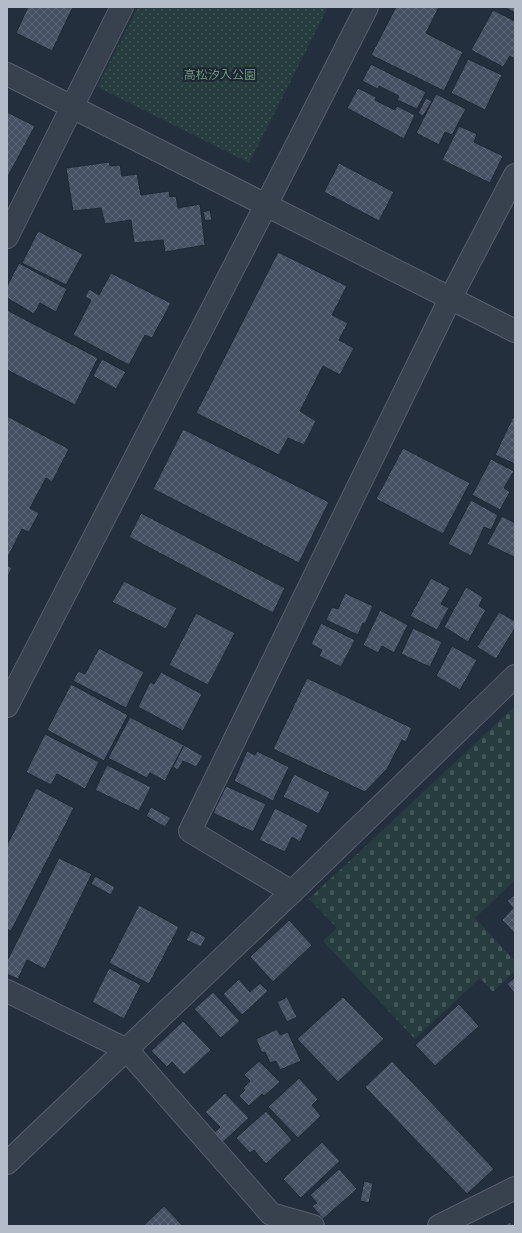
<svg xmlns="http://www.w3.org/2000/svg" width="522" height="1233" font-family="'Golos Text','Noto Sans JP',sans-serif">
<defs>
<pattern id="green-dots" width="8" height="8" patternUnits="userSpaceOnUse"><rect width="8" height="8" fill="#263c3f"/><path d="M2 2h.1M6 6h.1" fill="none" stroke="#435659" stroke-width="1.8" stroke-linecap="round"/></pattern>
<pattern id="cemetery-stones" width="16" height="16" patternUnits="userSpaceOnUse"><rect width="16" height="16" fill="#263c3f"/><path d="M2 7V4a2 2 0 0 1 4 0v3zM10 15v-3a2 2 0 0 1 4 0v3z" fill="#435659"/></pattern>
<pattern id="building-cross-hatch" width="8" height="8" patternUnits="userSpaceOnUse"><rect width="8" height="8" fill="#455162"/><path d="M0 0l8 8M0 8l8-8" fill="none" stroke="#5d6877"/></pattern>
</defs>
<rect width="100%" height="100%" fill="#242f3e"/>
<path fill="url(#green-dots)" d="M138,7H328L249,163L97,87Z"/>
<path fill="url(#cemetery-stones)" d="M515,706V880L475,918L515,961V971L493,992L480,978L415,1039L323,941L337,928L309,899Z"/>
<g fill="url(#building-cross-hatch)" stroke="#1f2835">
<path d="M28,7H73L52,51L16,33Z"/>
<path d="M396,7H439L426,33L463,52L444,91L371,55Z"/>
<path d="M504,7H515V13Z"/>
<path d="M493,10L515,21V59L510,56L503,67L471,50Z"/>
<path d="M468,59L502,75L485,110L451,93Z"/>
<path d="M371,64L426,92L417,109L397,100L399,96L379,86L378,89L362,81Z"/>
<path d="M358,88L376,97L375,100L395,110L397,106L415,115L404,139L347,108Z"/>
<path d="M436,94L466,109L452,135L445,132L439,145L416,133Z"/>
<path d="M426,98L432,101L423,116L418,113Z"/>
<path d="M7,112L35,126L7,178Z"/>
<path d="M459,126L477,134L474,142L503,156L490,183L442,160Z"/>
<path d="M109,162L110,166L120,165L122,176L137,174L141,195L169,191L170,197L176,196L178,208L200,204L205,245L165,252L163,240L134,243L131,220L105,224L101,208L73,211L66,168Z"/>
<path d="M339,163L394,192L379,221L324,192Z"/>
<path d="M210,210L212,220L205,221L203,212Z"/>
<path d="M38,231L83,254L66,285L22,263Z"/>
<path d="M278,252L347,286L332,315L348,323L339,340L354,348L340,375L323,366L300,411L316,421L304,445L288,438L279,455L196,413Z"/>
<path d="M19,263L67,289L56,312L40,303L34,314L7,298V286Z"/>
<path d="M111,273L171,303L152,338L145,335L129,365L73,335L91,300L85,297L89,289L99,295Z"/>
<path d="M7,310L98,358L75,405L7,370Z"/>
<path d="M102,359L126,372L116,389L93,376Z"/>
<path d="M7,416L69,449L52,482L46,478L30,508L39,513L29,532L22,529L7,559Z"/>
<path d="M513,417L515,419V464L495,455Z"/>
<path d="M183,429L329,502L299,563L153,489Z"/>
<path d="M403,448L470,483L443,534L376,499Z"/>
<path d="M491,459L514,471L504,488L510,492L500,510L472,495Z"/>
<path d="M471,500L498,515L491,530L484,527L471,556L448,544Z"/>
<path d="M141,513L285,588L273,613L129,537Z"/>
<path d="M502,516L515,523V554L514,557L487,544Z"/>
<path d="M7,565L12,568L7,578Z"/>
<path d="M431,578L450,588L441,604L449,608L437,630L410,616Z"/>
<path d="M124,581L177,608L166,629L112,602Z"/>
<path d="M466,587L483,597L479,606L486,610L468,642L444,627Z"/>
<path d="M345,593L373,606L365,624L363,623L358,635L326,620L332,607L338,609Z"/>
<path d="M380,610L408,625L394,653L382,646L378,653L363,645Z"/>
<path d="M499,612L515,621V628L496,659L477,647Z"/>
<path d="M196,613L235,633L208,685L169,665Z"/>
<path d="M321,623L355,640L341,667L319,656L322,650L311,644Z"/>
<path d="M413,628L442,642L430,667L401,654Z"/>
<path d="M452,646L477,660L460,690L436,676Z"/>
<path d="M99,648L144,672L126,708L73,681L78,671L85,674Z"/>
<path d="M161,672L202,694L183,731L138,707L150,682L154,684Z"/>
<path d="M307,678L412,728L406,742L402,740L387,769L365,792L273,749Z"/>
<path d="M71,684L128,715L104,761L47,730Z"/>
<path d="M130,717L184,745L165,781L150,773L147,778L108,758Z"/>
<path d="M45,734L99,762L85,789L57,774L51,785L26,772Z"/>
<path d="M184,745L203,756L196,767L183,761L178,770L173,767Z"/>
<path d="M247,751L255,755L257,751L289,767L273,801L234,781Z"/>
<path d="M107,765L151,787L139,811L95,790Z"/>
<path d="M294,774L330,792L319,814L283,797Z"/>
<path d="M226,786L266,804L253,832L213,813Z"/>
<path d="M36,788L74,808L11,931L7,929V845Z"/>
<path d="M151,807L171,818L165,827L146,816Z"/>
<path d="M275,808L308,825L300,842L292,837L285,852L259,840Z"/>
<path d="M59,858L92,874L45,969L27,960L18,979L7,974V961Z"/>
<path d="M95,876L115,887L111,895L91,884Z"/>
<path d="M515,894V934L502,920L513,908L507,901Z"/>
<path d="M139,905L179,927L149,984L109,963Z"/>
<path d="M289,920L312,945L273,982L250,957Z"/>
<path d="M191,930L206,937L201,947L186,940Z"/>
<path d="M109,968L141,985L124,1019L92,1002Z"/>
<path d="M515,977V994L507,984Z"/>
<path d="M239,979L250,992L260,983L268,991L242,1015L223,994Z"/>
<path d="M213,992L240,1021L221,1038L194,1009Z"/>
<path d="M287,997L297,1017L287,1022L277,1002Z"/>
<path d="M343,997L384,1039L338,1082L297,1039Z"/>
<path d="M459,1004L479,1026L435,1066L415,1045Z"/>
<path d="M183,1021L211,1050L184,1075L172,1062L167,1067L151,1051Z"/>
<path d="M277,1029L280,1035L288,1032L301,1061L280,1070L276,1061L270,1063L265,1052L262,1053L256,1039Z"/>
<path d="M259,1061L280,1082L264,1096L262,1094L249,1106L239,1096L245,1090L243,1088L250,1081L244,1075Z"/>
<path d="M392,1061L494,1169L467,1194L365,1087Z"/>
<path d="M299,1078L318,1099L312,1105L321,1116L298,1138L268,1107Z"/>
<path d="M225,1093L249,1118L222,1143L213,1134L220,1127L205,1112Z"/>
<path d="M266,1111L292,1140L266,1164L254,1150L250,1153L236,1138Z"/>
<path d="M322,1142L340,1161L301,1198L283,1179Z"/>
<path d="M339,1169L357,1189L323,1219L312,1206L317,1203L310,1195Z"/>
<path d="M364,1181L373,1183L369,1203L360,1201Z"/>
<path d="M164,1206L183,1226H143Z"/>
<path d="M510,1222L513,1226H504Z"/>
</g>
<g fill="none" stroke-linecap="round" stroke-linejoin="round">
<g stroke="#565f6c" stroke-width="24">
<g id="minor">
<path d="M7,74L515,331"/>
<path d="M7,237L122,7"/>
<path d="M292,892L190,831L450,299L515,175"/>
<path d="M7,991L127,1050L271,1214L313,1226"/>
<path d="M7,1163L292,892L515,676"/>
<path d="M439,1226L515,1188"/>
</g>
</g>
<g stroke="#565f6c" stroke-width="24">
<path id="tertiary" d="M7,706L266,205L367,7"/>
</g>
<use href="#minor" stroke="#38414e" stroke-width="22"/>
<use href="#tertiary" stroke="#38414e" stroke-width="22"/>
</g>
<g text-anchor="middle" dominant-baseline="central" stroke-width="4" stroke-linejoin="round" paint-order="stroke">
<g font-size="12" fill="#6b9a76" stroke="#1d2633">
<text x="220" y="74">高松汐入公園</text>
</g>
</g>
<rect width="522" height="1233" fill="none" stroke="#b4bcc9" stroke-width="16"/>
</svg>
